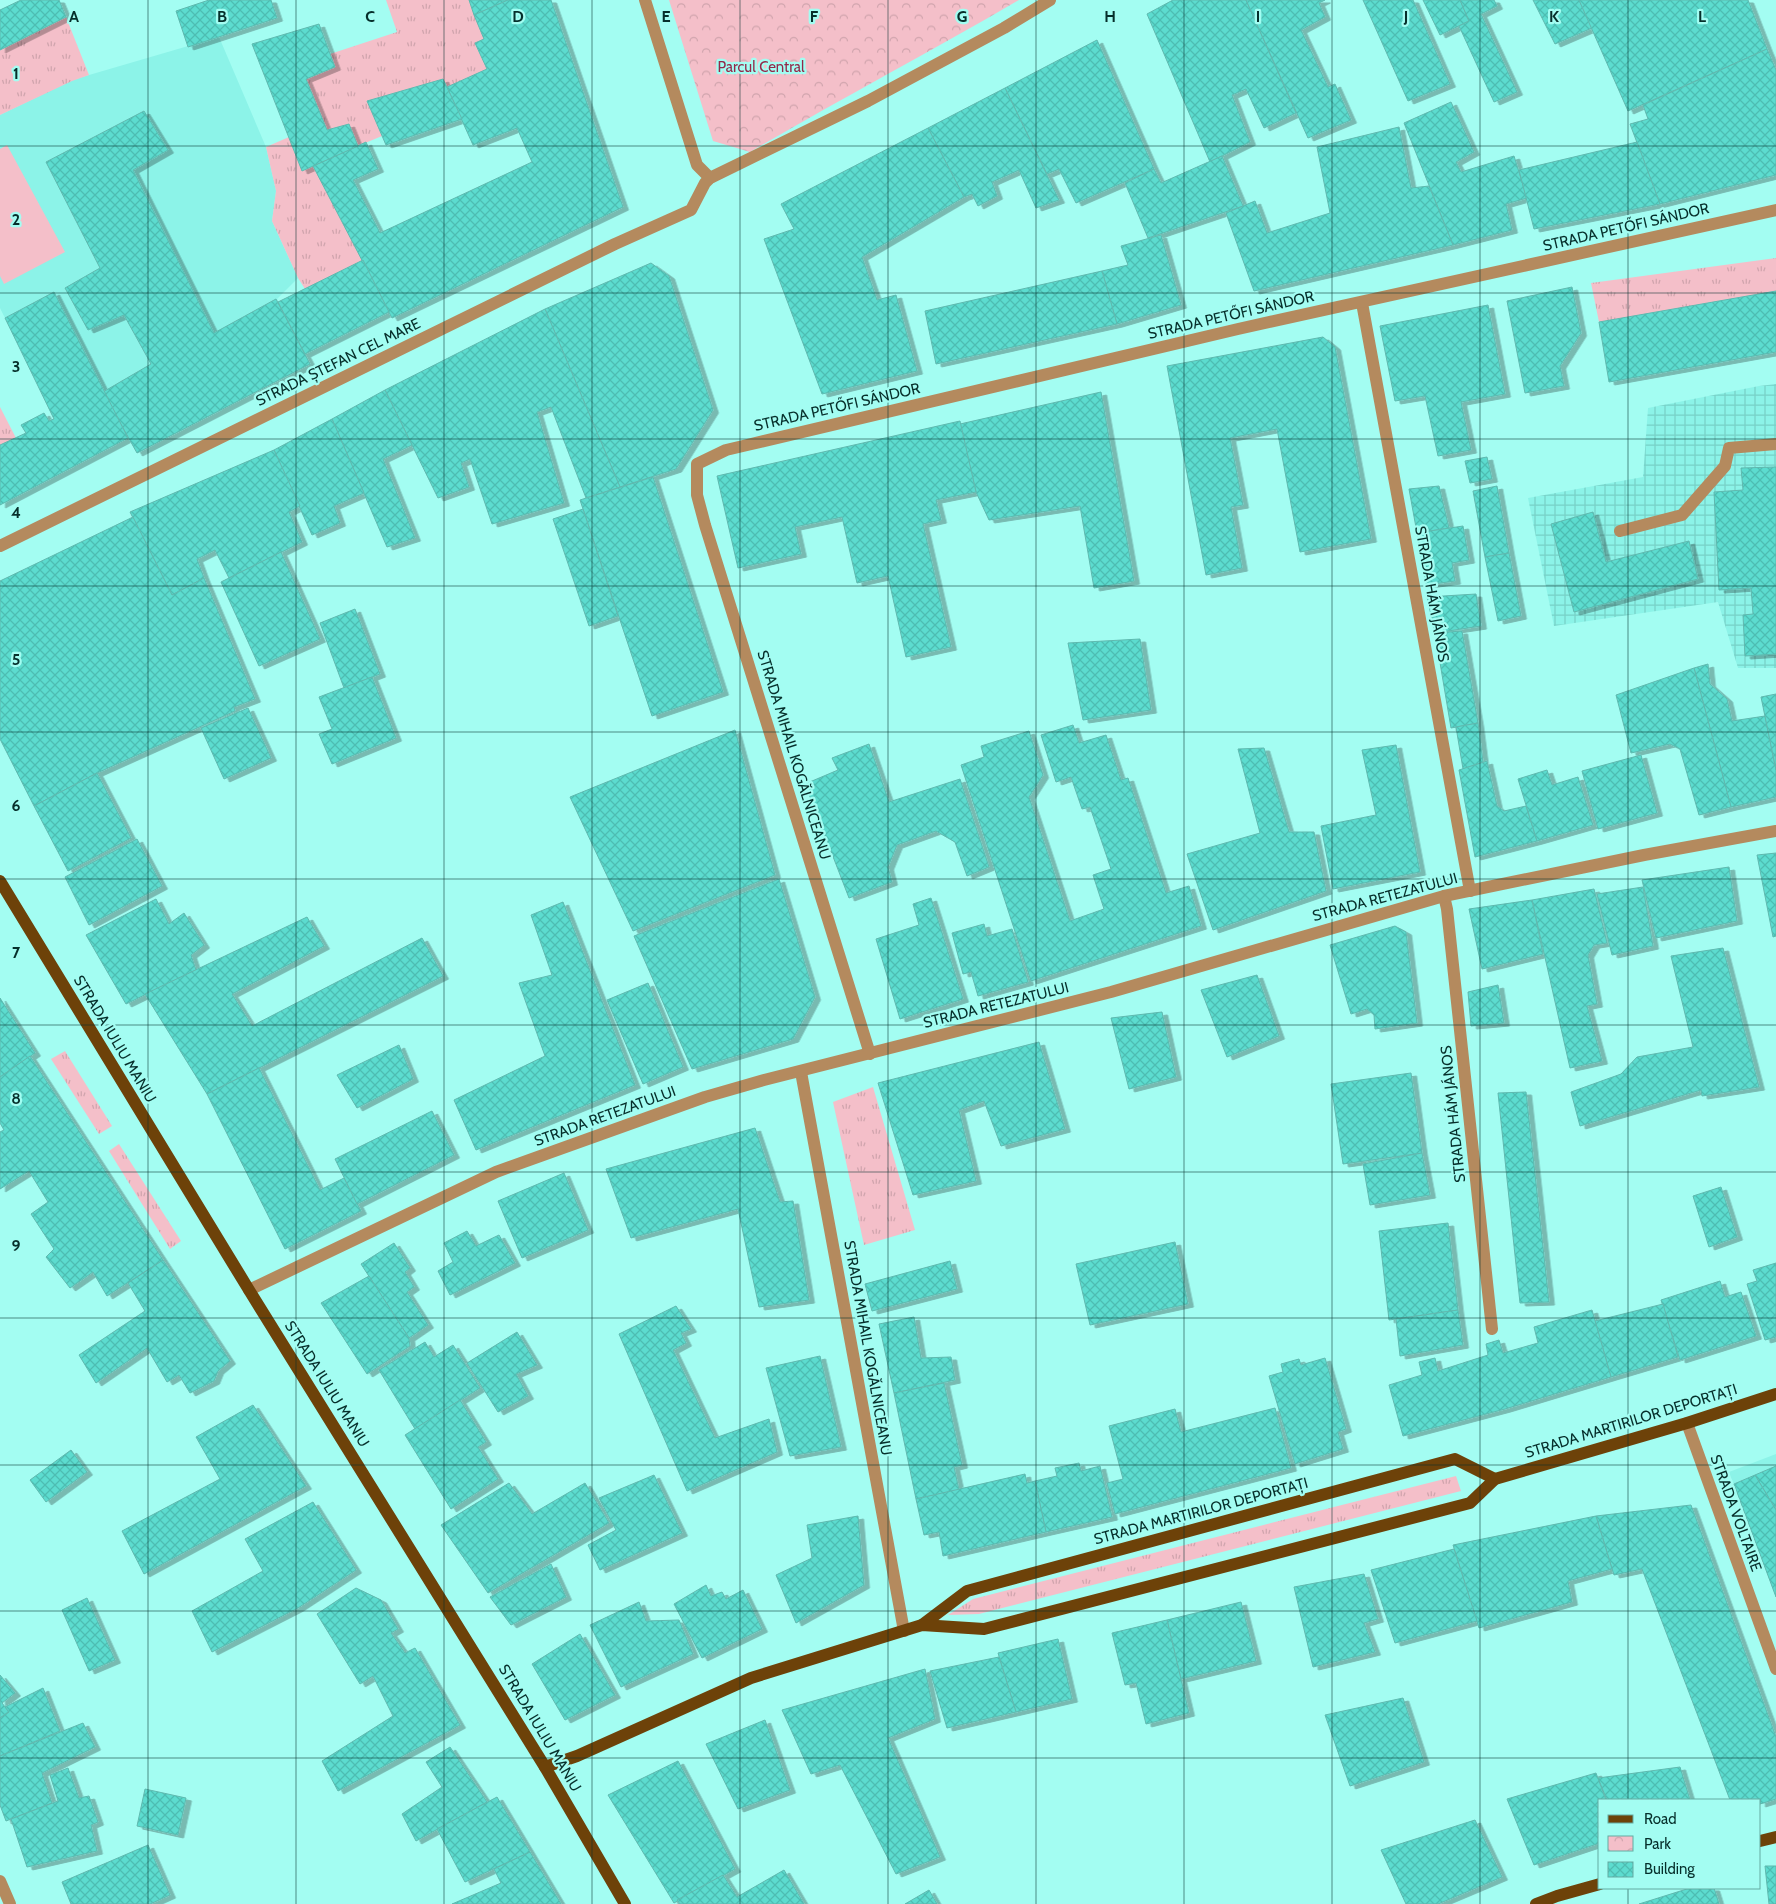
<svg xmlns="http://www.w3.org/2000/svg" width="1776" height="1904" font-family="Cabin,sans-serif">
<defs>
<pattern id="industrial-grid" width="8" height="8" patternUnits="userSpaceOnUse" patternTransform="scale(1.25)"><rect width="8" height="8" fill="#8cf3e8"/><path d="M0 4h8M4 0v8" fill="none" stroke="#77d1c7"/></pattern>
<pattern id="grass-tufts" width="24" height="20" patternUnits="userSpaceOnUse" patternTransform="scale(1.25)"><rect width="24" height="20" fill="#f4bfc9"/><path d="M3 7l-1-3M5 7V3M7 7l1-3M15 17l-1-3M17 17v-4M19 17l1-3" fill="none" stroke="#d0a4ad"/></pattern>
<pattern id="park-crowns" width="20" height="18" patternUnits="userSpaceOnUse" patternTransform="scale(1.25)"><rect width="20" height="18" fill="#f4bfc9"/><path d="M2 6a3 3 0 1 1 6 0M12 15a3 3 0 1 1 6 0" fill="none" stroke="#d0a4ad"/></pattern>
<pattern id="building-cross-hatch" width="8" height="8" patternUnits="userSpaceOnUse" patternTransform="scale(1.25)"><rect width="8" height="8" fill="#5cdccf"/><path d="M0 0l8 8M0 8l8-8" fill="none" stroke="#4ebdb2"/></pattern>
<filter id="shadow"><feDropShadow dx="5.5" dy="3" stdDeviation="0" flood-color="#0004"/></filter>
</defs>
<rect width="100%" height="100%" fill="#a3fdf2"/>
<g fill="#8cf3e8">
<path d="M219,37L266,147L276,191L272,221L298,278L277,299L310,364L137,453L103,392L54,292L5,318L0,308V115L72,80Z"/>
<path d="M1776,1454V1597L1729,1472Z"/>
</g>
<path fill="url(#industrial-grid)" d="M1776,384V668H1738L1718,602L1554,626L1528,498L1643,477L1648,408L1759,386Z"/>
<g fill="url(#grass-tufts)">
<path d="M386,0H469L484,39L475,44L487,69L447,87L443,79L367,101L382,136L358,146L349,124L327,130L306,79L335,67L330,54L397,32Z"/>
<path d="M66,17L89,75L72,81L0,115V50Z"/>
<path d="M289,137L302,171L313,166L363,260L305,289L298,278L272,221L276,191L266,147Z"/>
<path d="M1776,258V291L1599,322L1591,283Z"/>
<path d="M0,407L16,438L0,445Z"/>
<path d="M65,1051L112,1126L99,1134L51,1059Z"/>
<path d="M873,1087L915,1230L864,1245L833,1102Z"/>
<path d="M119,1144L181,1241L170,1249L109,1151Z"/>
<path d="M1456,1476L1461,1491L979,1614L948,1615L973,1599Z"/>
</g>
<path fill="url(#park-crowns)" d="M669,0H1019C930,52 839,100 750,152L713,141Z"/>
<path fill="#f4bfc9" d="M7,145L65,252L4,284L0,276V149Z"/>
<g fill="url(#building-cross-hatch)" stroke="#5fb9af" filter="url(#shadow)">
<path d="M21,0H59L66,17L0,50V10Z"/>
<path d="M209,0H271L277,18L188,47L176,11Z"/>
<path d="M469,0H508L474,15Z"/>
<path d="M508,0H551L623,207L392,318L313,166L366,142L378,169L353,180L380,233L532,162L517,128L473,145L447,87L487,69L475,43L484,39L474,15Z"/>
<path d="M1173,0H1246L1296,113L1264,128L1246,89L1232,95L1250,142L1210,162L1147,14Z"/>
<path d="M1246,0H1325L1319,3L1325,17L1301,30L1328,87L1335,84L1351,120L1308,138Z"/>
<path d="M1363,0H1413L1450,84L1408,101Z"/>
<path d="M1423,0H1460L1469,21L1440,35Z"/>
<path d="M1460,0H1494L1497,6L1481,14L1517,92L1494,102L1459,26L1469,21Z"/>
<path d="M1533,0H1579L1592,28L1555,44Z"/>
<path d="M1579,0H1748L1767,49L1628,111Z"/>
<path d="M319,24L335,67L306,79L327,130L349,124L358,146L302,171L252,44Z"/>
<path d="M1097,40L1154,169L1076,203L1059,169L1047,174L1005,88Z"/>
<path d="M1767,49L1776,70V175L1660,204L1630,124L1648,119L1643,105Z"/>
<path d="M443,79L462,119L386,145L367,101Z"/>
<path d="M1005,88L1059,200L1036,208L1019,170L992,182L997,196L978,206L972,194L964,197L928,128Z"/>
<path d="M1451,102L1474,152L1456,162L1461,172L1514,156L1527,198L1506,204L1512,230L1453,245L1404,123Z"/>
<path d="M144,111L168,150L133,170L214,333L276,299L310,364L137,453L103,392L151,364L124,315L88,330L65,288L100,268L46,162Z"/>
<path d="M1399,127L1411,188L1429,186L1453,245L1254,291L1226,213L1255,201L1267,233L1330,213L1317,147Z"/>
<path d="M928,128L964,197L862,257L877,300L896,295L917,371L822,394L764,239L794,229L781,204Z"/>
<path d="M1637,142L1660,204L1534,229L1519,170Z"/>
<path d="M1222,156L1243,206L1148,238L1125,183L1154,169L1161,183Z"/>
<path d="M1161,235L1181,305L1117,324L1102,271L1128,265L1121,246Z"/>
<path d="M363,260L389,312L305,354L278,302Z"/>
<path d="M651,263L669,276L713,410L676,469L620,487L545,309Z"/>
<path d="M1102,271L1117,324L936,364L925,311Z"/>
<path d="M1572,287L1581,333L1560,366L1564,386L1525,393L1507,301Z"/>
<path d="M1776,291V352L1609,382L1599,322Z"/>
<path d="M54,292L128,438L0,505V445L26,433L21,425L44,413L49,421L54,419L5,318Z"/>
<path d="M1488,305L1505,394L1461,402L1471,450L1438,456L1425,396L1395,401L1380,326Z"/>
<path d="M545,309L620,487L586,498L551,407L537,412L564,503L492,524L470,459L461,463L469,487L438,498L385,390Z"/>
<path d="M1323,337L1335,347L1371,539L1300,552L1277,429L1230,438L1243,505L1231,507L1242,568L1206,575L1167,366Z"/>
<path d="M385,390L412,445L383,459L415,538L387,547L332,419Z"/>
<path d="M1101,392L1134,581L1094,588L1080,506L989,520L976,492L960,424Z"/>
<path d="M332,419L364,493L334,506L340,523L312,535L274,450Z"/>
<path d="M960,421L976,492L936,500L941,520L923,524L951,647L906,657L888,576L857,583L842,517L795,527L801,554L738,568L717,476Z"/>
<path d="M274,450L300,506L289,512L302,542L229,578L215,550L197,559L204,578L172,595L130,512Z"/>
<path d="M1487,457L1492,479L1470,483L1465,461Z"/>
<path d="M1776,467V654L1745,656L1743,615L1753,614L1751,588L1719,590L1714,492L1743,490L1741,468Z"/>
<path d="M653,477L723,692L652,716L580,500Z"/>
<path d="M1439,486L1449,528L1417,533L1409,489Z"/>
<path d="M1497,486L1509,553L1485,557L1473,491Z"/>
<path d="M583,509L618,616L589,626L553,519Z"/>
<path d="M1593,512L1606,562L1689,541L1698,579L1574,612L1551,524Z"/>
<path d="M133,517L172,595L204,578L255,699L234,707L235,711L97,773L34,806L0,739V581Z"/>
<path d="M1463,526L1469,560L1452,563L1455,581L1426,585L1417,533Z"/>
<path d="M281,552L320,639L259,666L221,582Z"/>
<path d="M1509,553L1521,616L1498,621L1485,557Z"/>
<path d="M1476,594L1481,626L1435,633L1427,597Z"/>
<path d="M355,609L380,674L344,688L320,623Z"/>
<path d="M1462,631L1478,723L1451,728L1435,633Z"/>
<path d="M1140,639L1151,710L1083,720L1068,643Z"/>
<path d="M1708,664L1710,684L1727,699L1732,721L1765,716L1776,770V797L1731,807L1694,668Z"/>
<path d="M1694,668L1731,807L1699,815L1680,749L1670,744L1631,753L1616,695Z"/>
<path d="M372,677L396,738L332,764L319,734L332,729L319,697Z"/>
<path d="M1776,694V770L1761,697Z"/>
<path d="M248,708L271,758L224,779L201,728Z"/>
<path d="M1478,723L1483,762L1463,769L1456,727Z"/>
<path d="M1073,725L1079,743L1106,735L1121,780L1128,778L1166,893L1189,886L1201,926L1031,981L961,765L984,757L981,746L1029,731L1043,775L1029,797L1070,921L1104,909L1093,875L1111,869L1090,807L1082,809L1071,777L1056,782L1041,735Z"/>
<path d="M735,730L775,875L633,931L570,797Z"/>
<path d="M869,744L889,802L960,779L989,867L967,876L955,842L936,831L897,845L888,867L892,882L849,898L805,784L838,770L832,758Z"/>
<path d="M1396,745L1420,872L1333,889L1321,826L1376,815L1362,750Z"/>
<path d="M1264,748L1289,832H1314L1326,891L1213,930L1187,854L1260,833L1238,749Z"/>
<path d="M1641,755L1657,813L1598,829L1582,771Z"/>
<path d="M1487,761L1497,806L1504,811L1526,806L1537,841L1475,857L1459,770Z"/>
<path d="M1547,770L1552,785L1578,777L1593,825L1537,841L1518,779Z"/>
<path d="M97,773L131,838L68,871L34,806Z"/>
<path d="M137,839L162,886L89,925L65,877Z"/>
<path d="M1776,853V936L1773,937L1757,855Z"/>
<path d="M1729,867L1737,921L1656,938L1642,880Z"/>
<path d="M779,879L815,997L793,1039L692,1069L634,936Z"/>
<path d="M1643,887L1653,946L1612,955L1597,894Z"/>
<path d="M1594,889L1607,943L1594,945L1588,955L1597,1004L1587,1006L1602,1061L1570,1068L1532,900Z"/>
<path d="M931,898L963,999L900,1019L876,939L919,925L913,904Z"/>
<path d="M156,899L169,924L184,913L204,945L191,955L196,970L126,1004L86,935Z"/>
<path d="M1532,900L1543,954L1482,969L1469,909Z"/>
<path d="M563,902L635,1085L476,1150L454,1100L545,1056L519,983L552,975L531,915Z"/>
<path d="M307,917L324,946L232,994L252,1026L422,938L443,976L207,1094L145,994Z"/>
<path d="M984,924L987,936L1012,929L1028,982L978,996L971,972L963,974L952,933Z"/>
<path d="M1395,926L1406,932L1417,1023L1375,1029L1374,1015L1367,1009L1351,1014L1330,945Z"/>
<path d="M1723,948L1759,1087L1702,1096L1701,1090L1580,1126L1571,1092L1621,1074L1637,1057L1693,1047L1671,956Z"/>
<path d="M1257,975L1279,1036L1227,1057L1201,990Z"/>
<path d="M648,983L683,1067L643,1084L607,1000Z"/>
<path d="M1498,985L1504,1023L1471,1026L1468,992Z"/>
<path d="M0,998L35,1053L0,1077Z"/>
<path d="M1162,1012L1176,1077L1129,1089L1111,1018Z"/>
<path d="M1039,1042L1065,1129L1001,1146L984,1101L959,1110L976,1181L913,1195L878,1083Z"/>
<path d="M399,1045L413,1079L357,1108L337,1075Z"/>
<path d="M30,1056L163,1260L107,1296L93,1272L70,1288L46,1257L54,1249L31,1214L48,1202L29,1171L0,1189V1132L4,1130L0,1123V1077Z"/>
<path d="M259,1068L320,1190L344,1178L361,1211L285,1249L207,1094Z"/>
<path d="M1411,1073L1422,1153L1343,1164L1331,1084Z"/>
<path d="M1526,1092L1549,1302L1520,1303L1498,1093Z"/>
<path d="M432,1111L454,1155L357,1204L335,1159Z"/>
<path d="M755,1128L780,1202L793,1201L809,1300L759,1307L738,1209L631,1238L606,1169Z"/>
<path d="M1422,1153L1430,1195L1370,1205L1363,1164Z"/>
<path d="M564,1173L588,1230L522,1258L498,1201Z"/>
<path d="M1721,1187L1737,1237L1709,1247L1693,1196Z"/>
<path d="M1448,1223L1458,1310L1389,1320L1379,1231Z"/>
<path d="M467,1231L476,1246L499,1235L515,1263L450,1295L438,1271L453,1262L444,1243Z"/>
<path d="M1175,1242L1188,1304L1090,1325L1076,1264Z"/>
<path d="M394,1243L410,1268L405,1272L414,1287L407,1292L428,1325L409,1338L361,1264Z"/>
<path d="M163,1260L230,1361L218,1371L214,1381L190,1393L179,1375L167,1382L147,1348L96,1383L79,1355L145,1311L128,1283Z"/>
<path d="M950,1261L957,1289L872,1311L865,1284Z"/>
<path d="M1776,1263V1337L1765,1340L1747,1284L1757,1281L1753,1270Z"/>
<path d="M369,1276L409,1338L410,1346L367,1374L321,1303Z"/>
<path d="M1720,1281L1725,1297L1741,1292L1756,1336L1680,1360L1661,1300Z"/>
<path d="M1663,1304L1678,1357L1611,1377L1595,1321Z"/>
<path d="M676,1306L691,1329L681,1333L686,1343L673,1350L715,1438L769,1419L777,1452L687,1491L619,1334Z"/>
<path d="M1458,1310L1463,1345L1400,1356L1396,1319Z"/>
<path d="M1592,1310L1611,1377L1505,1409L1403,1436L1389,1385L1422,1375L1419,1362L1435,1358L1438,1371L1488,1355L1486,1344L1499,1340L1503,1353L1538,1343L1534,1327Z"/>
<path d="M914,1317L921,1358L951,1357L955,1380L894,1393L879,1324Z"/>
<path d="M517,1332L537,1365L516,1374L528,1396L498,1412L467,1363Z"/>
<path d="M425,1342L434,1357L453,1345L480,1388L415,1429L379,1370Z"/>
<path d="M820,1356L841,1447L790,1456L766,1368Z"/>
<path d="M1325,1358L1346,1429L1338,1432L1343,1449L1295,1464L1269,1376L1283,1372L1281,1364L1299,1359L1301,1365Z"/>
<path d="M944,1383L962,1465L954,1467L959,1490L916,1499L894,1393Z"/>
<path d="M460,1400L486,1442L478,1447L498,1479L451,1509L405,1435Z"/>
<path d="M253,1405L306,1486L144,1574L122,1531L220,1479L196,1437Z"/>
<path d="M1275,1408L1291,1468L1115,1514L1107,1483L1123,1479L1109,1426L1175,1409L1181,1432Z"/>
<path d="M71,1450L87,1472L46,1502L30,1480Z"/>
<path d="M1079,1463L1081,1471L1100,1466L1112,1517L1046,1532L1035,1481L1057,1476L1055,1468Z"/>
<path d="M1776,1466V1510L1755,1475Z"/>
<path d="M1025,1474L1027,1483L1035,1481L1046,1532L943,1556L939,1532L924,1535L916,1499Z"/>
<path d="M654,1475L682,1533L600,1570L588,1545L616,1530L599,1498Z"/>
<path d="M1755,1475L1776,1510V1597L1734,1484Z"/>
<path d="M509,1483L532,1514L585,1483L609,1523L488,1593L441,1525Z"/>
<path d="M313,1502L356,1570L298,1608L212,1652L192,1611L263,1571L245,1539Z"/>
<path d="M1691,1505L1776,1737V1799L1760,1804V1800H1730L1642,1569L1614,1575L1596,1516Z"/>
<path d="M858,1516L864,1585L796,1623L776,1575L812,1558L807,1525Z"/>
<path d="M1596,1516L1612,1569L1568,1581L1572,1602L1479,1628L1453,1545Z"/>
<path d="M1454,1549L1477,1621L1395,1643L1371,1570Z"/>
<path d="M551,1564L566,1597L511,1625L490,1597Z"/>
<path d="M1364,1574L1378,1619L1364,1623L1375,1652L1313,1667L1294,1587Z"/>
<path d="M706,1585L711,1596L722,1592L726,1599L743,1590L762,1629L702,1658L674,1604Z"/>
<path d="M356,1588L381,1600L398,1629L391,1633L405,1653L415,1648L460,1725L338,1791L322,1761L393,1716L373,1676L360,1684L317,1614Z"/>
<path d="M87,1598L115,1660L89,1671L62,1610Z"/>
<path d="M639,1602L646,1621L679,1620L693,1654L621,1687L590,1625Z"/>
<path d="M1241,1602L1256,1661L1181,1679L1167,1620Z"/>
<path d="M1167,1620L1189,1713L1146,1724L1136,1683L1125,1685L1112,1633Z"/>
<path d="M580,1634L615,1695L565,1720L532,1664Z"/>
<path d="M1058,1639L1072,1699L1016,1712L998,1653Z"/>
<path d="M999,1657L1016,1712L947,1728L930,1671Z"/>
<path d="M925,1669L935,1719L888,1738L940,1857L896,1874L840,1765L811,1774L782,1710Z"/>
<path d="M0,1675L15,1693L2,1703L9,1712L0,1718Z"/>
<path d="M43,1688L60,1731L0,1756V1718L9,1712L5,1707Z"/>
<path d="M1403,1698L1424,1762L1350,1786L1325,1715Z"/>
<path d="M765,1720L790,1790L738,1809L706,1744Z"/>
<path d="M83,1723L95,1747L42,1773L52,1803L6,1821L0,1805V1756Z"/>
<path d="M450,1747L487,1802L416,1841L402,1814L442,1787L426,1762Z"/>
<path d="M678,1761L735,1869L674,1903L608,1795Z"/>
<path d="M1680,1767L1690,1800H1607L1598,1778Z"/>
<path d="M68,1768L79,1798L89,1796L98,1822L91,1825L97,1851L27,1867L11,1819L58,1801L50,1775Z"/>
<path d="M1596,1773L1606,1800H1600V1843L1534,1865L1507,1799Z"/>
<path d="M145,1789L186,1798L178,1835L137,1826Z"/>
<path d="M497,1797L530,1852L465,1882L437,1829Z"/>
<path d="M1475,1820L1502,1877L1438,1904H1406L1381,1850Z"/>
<path d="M148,1845L170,1895L150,1904H71L62,1882Z"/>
<path d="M530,1852L561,1904H452L501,1883L494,1869Z"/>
<path d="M1765,1866H1776V1904H1769Z"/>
<path d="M784,1870L804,1904H680L677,1900L723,1875L737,1897Z"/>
<path d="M1690,1888H1714L1719,1904H1639Z"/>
<path d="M929,1890L937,1904H905Z"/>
</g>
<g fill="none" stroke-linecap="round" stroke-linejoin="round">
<path stroke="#b48a5e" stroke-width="12" d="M1620,531L1682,515L1725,466L1729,448L1776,444"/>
<g stroke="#b48a5e" stroke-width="12">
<path d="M645,0L697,165L710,178"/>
<path d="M1362,303L1470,891"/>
<path d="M0,546L615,244L691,210L705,183L710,178L868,101L1004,28L1050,0"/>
<path d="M1444,896L1447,909L1492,1329"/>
<path d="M870,1054L705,525L697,495V464L726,450L743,446L1238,329L1776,210"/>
<path d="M801,1072L904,1631"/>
<path d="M249,1290L496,1172L705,1097L764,1080L1111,992L1444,896L1644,855L1776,831"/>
<path d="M1687,1423L1776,1669"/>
<path d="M0,1881L10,1904"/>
</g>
<g stroke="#6d4209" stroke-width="12">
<path d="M0,881L249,1290L545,1767L625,1904"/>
<path d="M922,1625L967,1591L1455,1459L1495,1479"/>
<path d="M545,1767L577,1756L751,1678L922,1625L984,1629L1470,1503L1495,1479L1687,1423L1776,1394"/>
<path d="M1760,1841L1776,1837"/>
<path d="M1536,1904L1557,1896L1600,1884"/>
</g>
</g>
<path fill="none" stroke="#062f2b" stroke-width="1" stroke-opacity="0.55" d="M148,0V1904M296,0V1904M444,0V1904M592,0V1904M740,0V1904M888,0V1904M1036,0V1904M1184,0V1904M1332,0V1904M1480,0V1904M1628,0V1800M0,146H1776M0,293H1776M0,439H1776M0,586H1776M0,732H1776M0,879H1776M0,1025H1776M0,1172H1776M0,1318H1776M0,1465H1776M0,1611H1776M0,1758H1776M1628,1888V1904"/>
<g text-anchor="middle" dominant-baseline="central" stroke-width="4.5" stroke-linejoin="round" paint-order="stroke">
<g font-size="15" fill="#932849" stroke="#a3fdf2">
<text x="761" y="67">Parcul Central</text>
</g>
<g font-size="15" fill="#062f2b" stroke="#a3fdf2">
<text transform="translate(1626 227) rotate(-13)">STRADA PETŐFI SÁNDOR</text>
<text transform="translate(1231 315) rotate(-13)">STRADA PETŐFI SÁNDOR</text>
<text transform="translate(338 362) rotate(-26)">STRADA ȘTEFAN CEL MARE</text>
<text transform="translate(837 407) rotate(-13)">STRADA PETŐFI SÁNDOR</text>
<text transform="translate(1432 594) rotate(80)">STRADA HÁM JÁNOS</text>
<text transform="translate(794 755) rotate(73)">STRADA MIHAIL KOGĂLNICEANU</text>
<text transform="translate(1385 897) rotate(-15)">STRADA RETEZATULUI</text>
<text transform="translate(996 1005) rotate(-14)">STRADA RETEZATULUI</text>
<text transform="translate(115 1039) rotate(59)">STRADA IULIU MANIU</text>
<text transform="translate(1453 1114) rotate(-96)">STRADA HÁM JÁNOS</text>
<text transform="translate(605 1116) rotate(-20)">STRADA RETEZATULUI</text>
<text transform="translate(868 1348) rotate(80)">STRADA MIHAIL KOGĂLNICEANU</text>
<text transform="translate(327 1384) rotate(58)">STRADA IULIU MANIU</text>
<text transform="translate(1631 1421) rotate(-17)">STRADA MARTIRILOR DEPORTAȚI</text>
<text transform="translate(1201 1511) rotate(-15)">STRADA MARTIRILOR DEPORTAȚI</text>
<text transform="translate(1736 1513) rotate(70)">STRADA VOLTAIRE</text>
<text transform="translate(540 1728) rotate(59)">STRADA IULIU MANIU</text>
</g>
</g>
<g font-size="16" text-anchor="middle" font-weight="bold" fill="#062f2b" stroke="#a3fdf2" stroke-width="4.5" stroke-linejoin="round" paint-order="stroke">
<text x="74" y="22">A</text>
<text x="222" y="22">B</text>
<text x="370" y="22">C</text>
<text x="518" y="22">D</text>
<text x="666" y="22">E</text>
<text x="814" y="22">F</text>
<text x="962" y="22">G</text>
<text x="1110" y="22">H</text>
<text x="1258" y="22">I</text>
<text x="1406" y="22">J</text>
<text x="1554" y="22">K</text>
<text x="1702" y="22">L</text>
<text x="16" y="79">1</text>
<text x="16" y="225">2</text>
<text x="16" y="372">3</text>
<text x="16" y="518">4</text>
<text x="16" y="665">5</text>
<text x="16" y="811">6</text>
<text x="16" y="958">7</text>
<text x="16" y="1104">8</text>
<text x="16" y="1251">9</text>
</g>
<rect x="1598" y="1799" width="162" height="90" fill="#a3fdf2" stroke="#64aba2"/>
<rect x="1608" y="1815" width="25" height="8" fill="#6d4209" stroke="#64aba2"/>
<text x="1644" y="1824" font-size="15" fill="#062f2b">Road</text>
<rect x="1608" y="1836" width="25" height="15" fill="url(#park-crowns)" stroke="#64aba2"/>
<text x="1644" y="1849" font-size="15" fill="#062f2b">Park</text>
<rect x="1608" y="1862" width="25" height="15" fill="url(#building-cross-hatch)" stroke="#64aba2"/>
<text x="1644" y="1874" font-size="15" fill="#062f2b">Building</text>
</svg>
